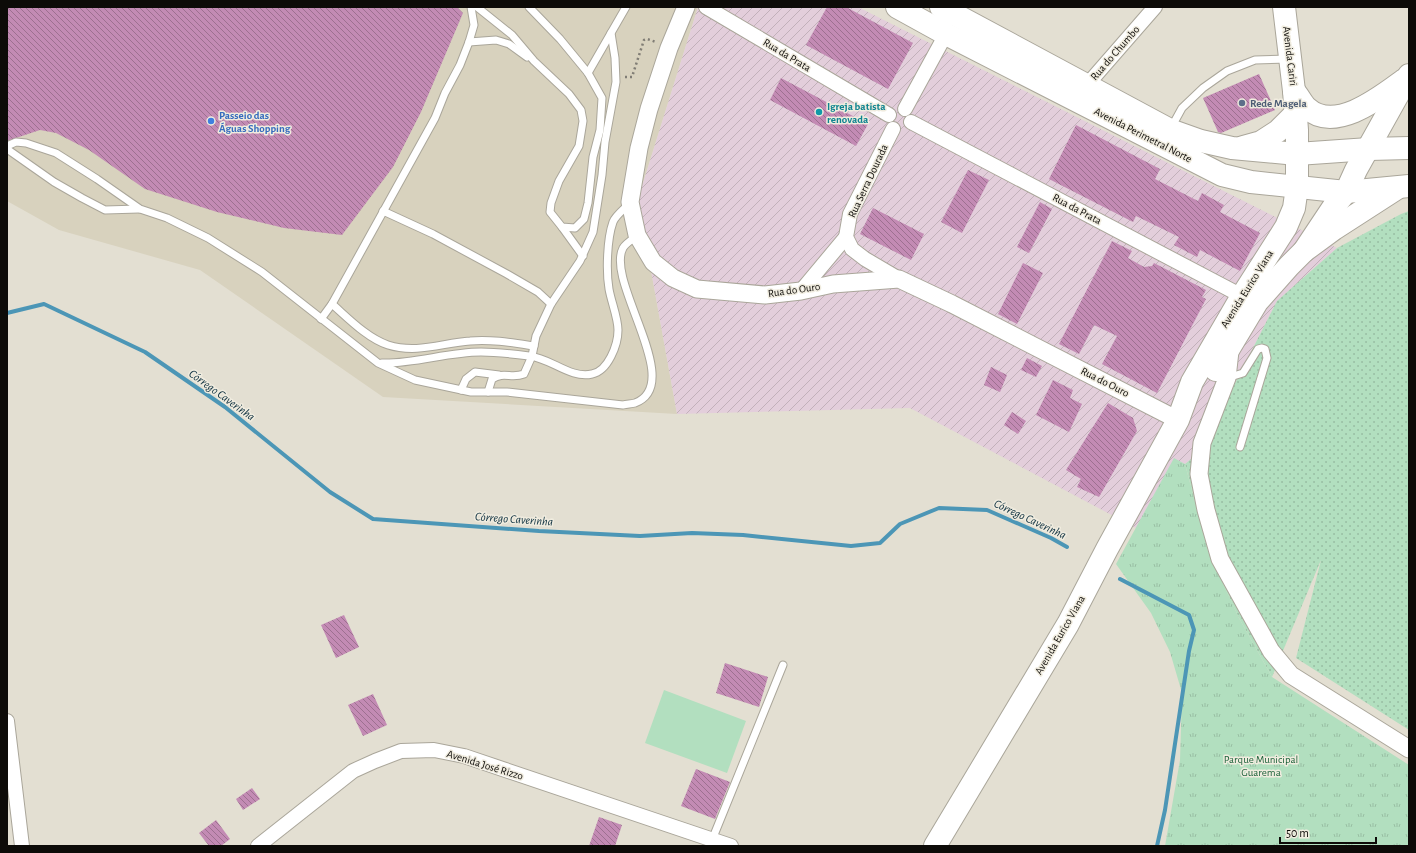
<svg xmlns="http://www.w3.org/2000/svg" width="1416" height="853" font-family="'Alegreya Sans',sans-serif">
<defs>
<pattern id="industrial-furrows" width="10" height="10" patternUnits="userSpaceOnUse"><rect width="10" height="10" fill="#e3cedb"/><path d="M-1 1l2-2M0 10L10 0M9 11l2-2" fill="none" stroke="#c2b0ba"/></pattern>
<pattern id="grass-dots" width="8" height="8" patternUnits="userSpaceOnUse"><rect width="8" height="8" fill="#b2dfbf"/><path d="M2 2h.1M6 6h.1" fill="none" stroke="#98bea3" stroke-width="1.8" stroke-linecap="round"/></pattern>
<pattern id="park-tufts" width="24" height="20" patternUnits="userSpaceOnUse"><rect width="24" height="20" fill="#b2dfbf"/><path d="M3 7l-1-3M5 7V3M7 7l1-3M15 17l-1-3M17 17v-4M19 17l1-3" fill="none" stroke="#98bea3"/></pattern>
<pattern id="building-back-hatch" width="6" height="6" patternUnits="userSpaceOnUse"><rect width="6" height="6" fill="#c38bb4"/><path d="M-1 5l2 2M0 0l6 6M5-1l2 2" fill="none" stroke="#9d7090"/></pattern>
</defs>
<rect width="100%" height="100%" fill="#e3dfd2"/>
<path fill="#d8d2be" d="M7,7H698L638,199L677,414L383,397L200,270L59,230L7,201Z"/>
<path fill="url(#industrial-furrows)" d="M698,7H858L1337,248L1277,301L1200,452L1185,464L1174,459L1136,528L910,408L677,414L638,199Z"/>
<path fill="url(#grass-dots)" d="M1409,211V730L1296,658L1321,560L1272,677L1239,618L1208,551L1185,464L1200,452L1277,301L1337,248L1401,214Z"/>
<path fill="url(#park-tufts)" d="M1174,458L1185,464L1208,551L1239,618L1272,677L1409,765V846H1165L1180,760L1182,693L1170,652L1151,613L1116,564Z"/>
<path fill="#b2dfbf" d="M664,690L746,721L727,773L645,743Z"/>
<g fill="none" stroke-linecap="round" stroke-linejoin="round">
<g stroke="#4c96b6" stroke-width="4">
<path d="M7,313L44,304L145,352L225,407L330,492L373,519L539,531L640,536L692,533L743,535L851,546L880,543L900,524L939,508L987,510L1051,538L1067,547"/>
<path d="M1120,579L1189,615L1194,630L1189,651L1165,810L1157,846"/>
</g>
</g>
<g fill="url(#building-back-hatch)">
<path d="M7,7H457L463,13L421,112L393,167L342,235L284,228L217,212L145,189L89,150L56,133L40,130L7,141Z"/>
<path d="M827,7H846L913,43L888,89L806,45Z"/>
<path d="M1259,74L1275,110L1221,133L1218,132L1203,98Z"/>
<path d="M781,78L868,124L856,146L770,100Z"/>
<path d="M1076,125L1160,169L1155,179L1198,201L1202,193L1224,205L1220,212L1260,233L1240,271L1200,250L1197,257L1174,245L1179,237L1136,216L1133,222L1049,179Z"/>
<path d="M968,170L989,180L962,233L941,222Z"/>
<path d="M1040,202L1052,209L1029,253L1017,247Z"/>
<path d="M873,208L924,234L911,260L860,234Z"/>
<path d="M1112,241L1132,251L1128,258L1144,267L1152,266L1154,263L1206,290L1202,297L1206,299L1157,393L1102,364L1117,336L1094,325L1079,354L1059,344Z"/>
<path d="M1023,263L1043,273L1017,324L998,314Z"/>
<path d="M1027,358L1042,366L1036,377L1021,370Z"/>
<path d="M991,367L1007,375L1000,392L984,385Z"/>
<path d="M1053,380L1073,390L1070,398L1082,404L1069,432L1036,415Z"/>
<path d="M1108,403L1133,418L1137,431L1099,497L1077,487L1081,479L1066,470Z"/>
<path d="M1012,412L1026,421L1018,434L1004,425Z"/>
<path d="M344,615L359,647L336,658L321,625Z"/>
<path d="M725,663L768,677L759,707L716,693Z"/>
<path d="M373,694L387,725L363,736L348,705Z"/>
<path d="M696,769L730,782L715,819L681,806Z"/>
<path d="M252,788L260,799L243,810L236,799Z"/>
<path d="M599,817L622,825L615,846H589Z"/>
<path d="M216,820L230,839L221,846H209L199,833Z"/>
</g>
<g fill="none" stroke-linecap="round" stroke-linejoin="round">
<g stroke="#aaa69a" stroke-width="9">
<g id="service">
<path d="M477,7L512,35L534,61L569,94L581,110L583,121L579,146L559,181L551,203L550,212L562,227L575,228L584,219L588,203L593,157L600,130L602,98L588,73L560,39L529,7"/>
<path d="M469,42L496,40L509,44L527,57"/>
<path d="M588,73L611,33"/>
<path d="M1171,128L1182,108L1203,88L1227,71L1255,60L1288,59"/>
<path d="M7,146L16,142L26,143L56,153L97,179L140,209L167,218L208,238L262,272L378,363L415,380L471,392H507L623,405C627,404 631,404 635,403C686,384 605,282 623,248C626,243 633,239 637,236"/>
<path d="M7,149L54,182L82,198L105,210L139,209"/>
<path d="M383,211L433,234L507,274L538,292L551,304"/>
<path d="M562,227L583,256"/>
<path d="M332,304C348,318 367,338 388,345C417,354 442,343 470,341C491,339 514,343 534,346"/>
<path d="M321,319L332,304L435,118L445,93L460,65L469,42L474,25L471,7"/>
<path d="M382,363C415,364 447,352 481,352C497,352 513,354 529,356C551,358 570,379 592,374C608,371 618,345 618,330C618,318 611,301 609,289C606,271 607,239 613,222C615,216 624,209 629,204"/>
<path d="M1227,378L1243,373L1258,349L1262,348L1265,349L1267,358L1240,447"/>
<path d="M461,390L466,379L475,372L499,375"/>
<path d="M488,392L492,379C504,371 511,379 524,374L532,356L536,336L551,304L580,261L593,232L602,175L605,142L616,82L615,58L611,33L626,7"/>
<path d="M712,840L783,665"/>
</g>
</g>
<g stroke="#aaa69a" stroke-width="16">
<g id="minor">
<path d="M706,7L889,115"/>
<path d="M1084,92L1087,85L1155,7"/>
<path d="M905,109L946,34"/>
<path d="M911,122L1242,296"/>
<path d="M893,129L850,214L846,237L852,249L865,259L899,279"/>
<path d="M801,291L846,237"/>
<path d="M7,721L22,846"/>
<path d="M258,846L353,771L375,761L401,751L434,750L464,756L731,846"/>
</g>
</g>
<g stroke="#aaa69a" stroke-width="19">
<g id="tertiary">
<path d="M686,7L669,48L649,109L639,148L630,202L637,235L653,262L673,278L697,289L765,295L801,291L833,284L899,279L952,304L1178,420"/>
<path d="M1230,351L1227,378L1202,443L1199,474L1206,510L1220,559L1271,651L1291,675L1409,749"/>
</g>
</g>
<g stroke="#aaa69a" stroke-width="24">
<g id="primary">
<path d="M1294,91C1299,96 1302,104 1307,108C1335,134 1382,96 1404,80"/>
<path d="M1216,370L1257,302L1289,266L1304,251L1334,206L1346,192L1356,170L1409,75"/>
<path d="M935,846L1068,624L1107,549L1178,420L1192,382L1242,296L1286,227L1294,208L1297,187V130L1294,91L1284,7"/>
</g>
</g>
<g stroke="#aaa69a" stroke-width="24">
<g id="trunk">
<path d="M897,7L946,34L1222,175L1251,182L1346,192L1409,186"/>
<path d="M941,7L1170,130L1201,141L1232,148L1297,154L1369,149L1409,148"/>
<path d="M1408,77L1409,81"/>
<path d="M1243,147L1261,142L1278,131L1296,113"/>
<path d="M1304,251L1334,229L1396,189"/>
</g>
</g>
<path stroke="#807d75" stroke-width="2.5" stroke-dasharray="2 3" stroke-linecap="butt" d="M625,77H632L644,40L647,39L656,42"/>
<use href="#service" stroke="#fff" stroke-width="7"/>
<use href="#minor" stroke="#fff" stroke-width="14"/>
<use href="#tertiary" stroke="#fff" stroke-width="17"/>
<use href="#primary" stroke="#fff" stroke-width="22"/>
<use href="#trunk" stroke="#fff" stroke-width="22"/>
</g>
<circle fill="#5c6f8a" stroke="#f0ecdf" stroke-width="1.5" cx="1242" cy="103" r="4"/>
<circle fill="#0f9aa8" stroke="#f0ecdf" stroke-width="1.5" cx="819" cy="112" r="4"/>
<circle fill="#3f7fe0" stroke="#f0ecdf" stroke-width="1.5" cx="211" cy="121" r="4"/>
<g text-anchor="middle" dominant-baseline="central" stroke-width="3" stroke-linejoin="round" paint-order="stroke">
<g font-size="11" fill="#0d0b08" stroke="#f0ecdf">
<text transform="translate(1115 53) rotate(-49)">Rua do Chumbo</text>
<text transform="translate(787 55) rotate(31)">Rua da Prata</text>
<text transform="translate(1290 56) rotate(83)">Avenida Cariri</text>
<text transform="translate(1143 135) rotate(27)">Avenida Perimetral Norte</text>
<text transform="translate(868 181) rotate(-65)">Rua Serra Dourada</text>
<text transform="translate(1077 209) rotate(28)">Rua da Prata</text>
<text transform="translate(1247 289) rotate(-58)">Avenida Eurico Viana</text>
<text transform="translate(794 290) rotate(-8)">Rua do Ouro</text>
<text transform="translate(1105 382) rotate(27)">Rua do Ouro</text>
<text transform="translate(1060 635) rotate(-60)">Avenida Eurico Viana</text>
<text transform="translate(485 765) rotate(17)">Avenida José Rizzo</text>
</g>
<g font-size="11" font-weight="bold" fill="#4e5e75" stroke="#f0ecdf" text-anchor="start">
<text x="1250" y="103">Rede Magela</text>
</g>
<g font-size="11" font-weight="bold" fill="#0d838f" stroke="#f0ecdf" text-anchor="start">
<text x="827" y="106">Igreja batista<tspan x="827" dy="13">renovada</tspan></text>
</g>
<g font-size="11" font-weight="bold" fill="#366cbe" stroke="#f0ecdf" text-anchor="start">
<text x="219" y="115">Passeio das<tspan x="219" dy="13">Águas Shopping</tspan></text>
</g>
<g font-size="11" fill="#1f643c" stroke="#f0ecdf">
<text x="1261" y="759">Parque Municipal<tspan x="1261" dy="13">Guarema</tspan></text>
</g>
<g font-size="12" font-style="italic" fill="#0f3140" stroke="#f0ecdf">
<text transform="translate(222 395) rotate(36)">Córrego Caverinha</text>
<text transform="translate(514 519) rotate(4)">Córrego Caverinha</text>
<text transform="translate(1030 519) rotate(25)">Córrego Caverinha</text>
</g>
</g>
<rect width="1416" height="853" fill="none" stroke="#0d0b08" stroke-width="16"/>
<path d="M1280 837v6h96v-6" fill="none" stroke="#0d0b08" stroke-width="2"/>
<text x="1286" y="837" font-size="12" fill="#0d0b08" stroke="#f0ecdf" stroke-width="3" paint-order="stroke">50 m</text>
</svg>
